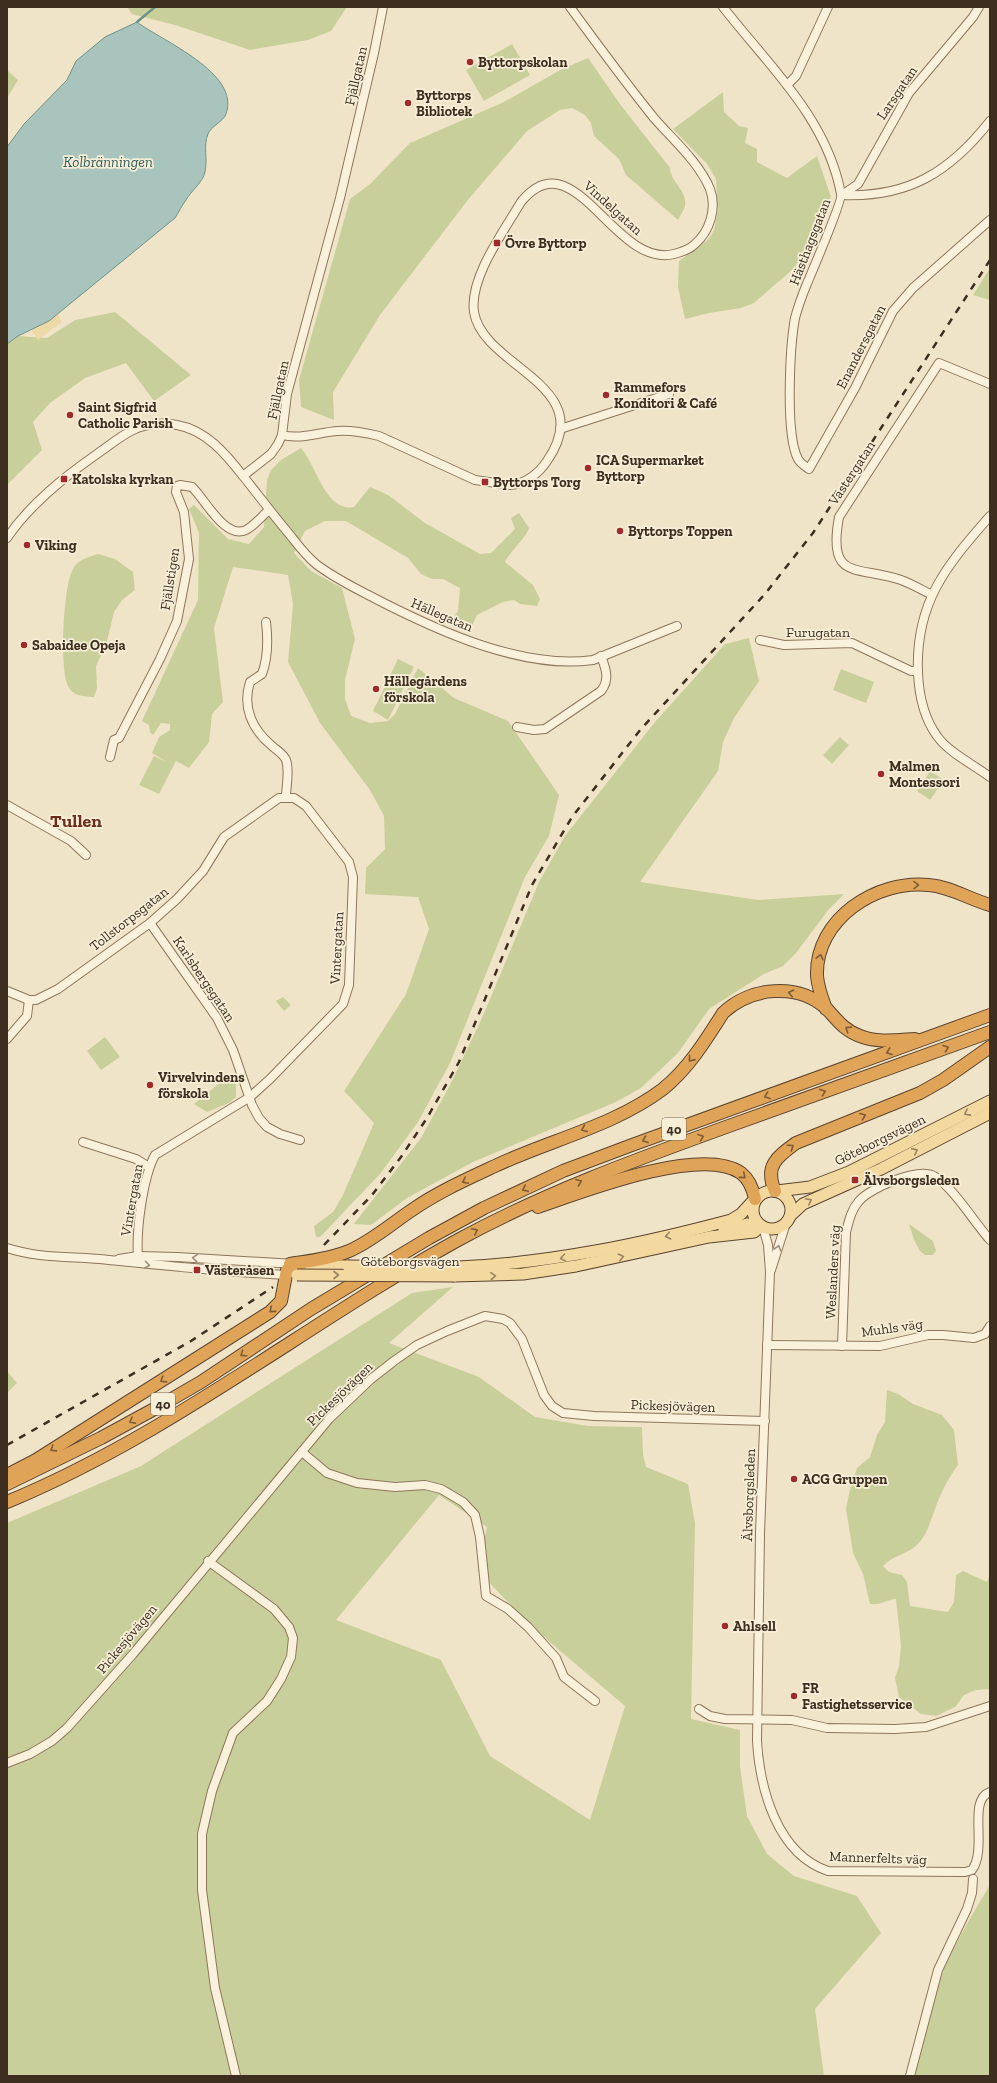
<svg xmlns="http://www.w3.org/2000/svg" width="997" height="2083" font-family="'Zilla Slab',serif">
<rect width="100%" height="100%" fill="#f0e4c8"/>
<g fill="#c9cf9b" fill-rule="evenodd">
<path d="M127,7H347L331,31L308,40L250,50L175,25L132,14Z"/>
<path d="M512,44L530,75L484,101L466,70Z"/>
<path d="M588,58L620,104L670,168C671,183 688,191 685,206C684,210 680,216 678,220L626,175L619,159L594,136L591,123L585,115L572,108L560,110L527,131L467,201L380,315L333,392L334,420L301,407L299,380L350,199L370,184L410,143L504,102L562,69Z"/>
<path d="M7,70L18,80L7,98Z"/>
<path d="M723,92L724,112L739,126L748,128L745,143L757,149V162L787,178L817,156L831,197L811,244L793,269L754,303L741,308L709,313L685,319L678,287L679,261L709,239L714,230L718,210L717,196L716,179L707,164L673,129Z"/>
<path d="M990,268V300L973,295Z"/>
<path d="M115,312L191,375L154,401L126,363L85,378L50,403L33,422L42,450L7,485V344L18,336L47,338L75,320Z"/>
<path d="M301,448C317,466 325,512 354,507L370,487L388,495L425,523L480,554L491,553L515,529L511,518L519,513L529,528C527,537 510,551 505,562L533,585L540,599L537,606L520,604L514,600L503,602L477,615L471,628L465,629L449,623L458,611L460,588L443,579H432L421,574L408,558L346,521H325L305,531L294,553L311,571L342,588L355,639L345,680V699L351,716L370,723L388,721L395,714L418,668L454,698L508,721L559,795L549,836L525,877L450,1063L418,1122L380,1174L320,1237H316L314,1226L333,1212L343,1195L374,1123L344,1091L406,994L429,929L418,897L365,894L366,868L385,849L384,816L370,790L320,723L288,662L293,604L288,575L233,567L214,628L223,702L212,714L209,742L189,768L176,761L159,794L139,785L154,756L167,762L152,753L159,737L170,730V724L161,723L153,735L150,732L149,725L142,721L198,600L199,533L189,509L194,505L228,539L249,544L264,527L267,480L271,470L281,460Z"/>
<path d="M98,554L115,559L133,572L135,590L122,600L114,612L106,645L96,666L97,688L94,697C84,696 75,697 69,688C59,672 63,586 73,569C78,559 89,557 98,554Z"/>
<path d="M749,638L759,681L734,718L723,742L718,771L640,882L758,900L844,894L829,909L796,953L783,966L764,974L709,1009L678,1053L641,1088L616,1102L473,1162L407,1198L371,1225L354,1224L421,1138L450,1085L482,1018L539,882L565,836L655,722L725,644Z"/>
<path d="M398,659L414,667L388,720L373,711Z"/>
<path d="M841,669L874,682L866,703L833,690Z"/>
<path d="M840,737L849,745L832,764L823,755Z"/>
<path d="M930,771L944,780L930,800L917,791Z"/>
<path d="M283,997L291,1005L284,1011L276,1001Z"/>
<path d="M105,1037L120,1057L101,1070L87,1051Z"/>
<path d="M232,1073L236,1077V1097L229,1103L207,1112L194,1104Z"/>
<path d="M909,1224L933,1241L936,1251L933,1255H925L920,1251L914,1240Z"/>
<path d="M453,1287L389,1343L479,1377L535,1417L588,1426L642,1427L643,1455L646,1467L688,1484L695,1523L691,1719L740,1730V1767L747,1816L767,1854L794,1876L857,1896L881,1933L815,2009L824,2076H7V1523L141,1466L412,1293ZM439,1495L487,1527L478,1571L531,1626L625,1706L590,1820L490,1756L441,1660L336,1620Z"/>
<path d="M7,1371L17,1383L7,1393Z"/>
<path d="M887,1390L898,1394L913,1404L942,1415L954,1430L958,1465C947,1480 940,1494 934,1512C930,1522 927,1534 919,1543C909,1554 893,1555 883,1566L889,1572L902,1575L907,1582L910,1606L948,1612L954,1602L956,1575L963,1571L987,1582L990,1574V1689L976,1690L964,1695L955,1707L936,1716L921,1714L899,1697L895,1678L899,1666L901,1646L896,1599C885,1600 883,1605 870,1604L863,1574L853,1553L846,1509L850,1489L857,1468L870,1457L877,1435L885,1422Z"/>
<path d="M990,1885V2076H913C921,2043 928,2008 941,1976C955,1944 972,1914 990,1885Z"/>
</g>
<path fill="#ecd9a5" d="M57,314L62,322L38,340L32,330Z"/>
<path fill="#a9c4bc" stroke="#6f938a" d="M137,22C162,41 241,73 226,114C223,122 211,126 208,134C203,146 208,159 205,172C203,182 191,191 186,200C182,205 179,212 175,218L49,321L18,336L7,344V147L24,124L67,80L76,61L105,37Z"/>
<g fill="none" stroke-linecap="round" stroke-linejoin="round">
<path stroke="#6f938a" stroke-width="2.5" d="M137,22L155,7"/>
<g stroke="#8d765c" stroke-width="10">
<g id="minor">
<path d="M723,7C768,65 827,118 841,194C843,200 811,274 806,286C802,296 798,307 795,318C790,346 785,435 798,459C800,463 805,466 809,469L855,388L893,311L913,288L990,220"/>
<path d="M787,85L796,76L828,7"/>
<path d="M842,195L858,184L909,93L973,17L979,7"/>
<path d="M842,195C908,198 950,172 990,121"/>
<path d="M560,429L669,394"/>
<path d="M282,435C300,440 320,432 338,431C352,430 366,433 379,436L475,480L510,485C526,484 539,473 547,461C600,385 483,368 474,312C469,278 504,231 521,202C574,136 614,269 674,254C682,252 689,250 695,244C710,231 717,208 710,189C699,162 673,140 654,118C625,82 597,44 570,7"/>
<path d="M243,476C259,496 274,516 290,535C298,545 306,556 316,564C334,578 355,588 374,598C436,630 522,670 593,660L677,626"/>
<path d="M990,516C946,566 915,603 918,673C919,696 924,718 937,736C948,752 974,765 990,777"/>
<path d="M7,538C30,504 64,477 97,454C109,446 120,436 133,430C146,424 163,422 177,425C206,430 226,454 243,476L271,454L278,444L282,435L287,394L340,198L374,53L383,7"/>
<path d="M932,595C922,590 912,584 901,580C857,565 827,582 839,517L939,363L990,384"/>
<path d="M266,622C268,639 268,658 262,674L250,682C242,707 252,729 271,745C276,750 283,753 286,760C290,771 286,786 286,797"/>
<path d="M760,640L784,645L852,643L911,671H918"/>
<path d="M517,727L534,730L545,729L601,691C610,680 606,669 601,656"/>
<path d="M110,757L114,740L119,738L160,659L177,621L189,559L184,512L176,492L177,486L180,485L192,487C205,499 225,540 246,530C254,526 262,516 269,510"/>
<path d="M7,805L71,841L86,855"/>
<path d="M150,923L217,1018L233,1050L252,1105L259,1118L267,1127L280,1134L300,1140"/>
<path d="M7,991L29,1000H36L58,989L150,923L177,899L203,871L224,837L279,798H294L306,806L349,862L353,877L349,985L343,1004L270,1079L250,1097L155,1155C143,1177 136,1230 138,1256"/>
<path d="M7,1039L27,1016L29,1000"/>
<path d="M83,1142L136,1159L149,1167"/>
<path d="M763,1227L768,1245L770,1272L760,1533L757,1741C760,1789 777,1854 828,1871L965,1872L972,1870C988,1848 967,1800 990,1792"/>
<path d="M7,1248C40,1259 75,1256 109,1260C168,1266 226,1272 285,1275"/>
<path d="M119,1259L138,1256L177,1257L295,1264"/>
<path d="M771,1270L786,1223"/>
<path d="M767,1345L880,1346L928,1335H943L974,1338L985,1334L990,1326"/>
<path d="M842,1346L846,1232C849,1221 851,1210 859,1201C870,1188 918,1167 934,1176C953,1187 974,1222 990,1240"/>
<path d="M302,1452L327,1473L357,1483L395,1487L425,1485L441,1489L463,1502L475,1515L480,1537L486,1596L508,1609L528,1627L556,1658L564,1677L595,1701"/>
<path d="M208,1561L274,1609L289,1627L293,1638L291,1657L281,1679L267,1701L233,1733L212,1791L202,1834V1890L215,1988L236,2076"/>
<path d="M699,1709L710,1716L725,1719L792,1720L827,1728L895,1729L926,1727L990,1706"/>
<path d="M7,1763L30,1754L52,1741L67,1728L133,1654L329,1419L371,1379L394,1361L417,1345L447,1331L485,1316L503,1319L510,1323L522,1339L544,1395L552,1406L563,1413L594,1416L765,1421"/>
<path d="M910,2076L938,1970L967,1909L972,1893L973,1879"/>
</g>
</g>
<g stroke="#5b4430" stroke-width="13">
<g id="major">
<circle cx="772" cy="1210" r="19"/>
<path d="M777,1191L810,1187L849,1172L990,1101"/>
<path d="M790,1216L803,1204L881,1169L990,1113"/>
<path d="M724,1230L747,1224L761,1226"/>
<path d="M307,1265L348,1266"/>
<path d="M458,1267C551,1263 641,1244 731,1220L741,1214L753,1201"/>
<path d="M454,1276L523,1274L576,1266L709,1237L754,1232L761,1226"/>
</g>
</g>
<g stroke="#5b4430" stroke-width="14">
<g id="highway">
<path d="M826,1009C822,998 818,988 817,976C815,919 877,879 929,885C951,887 969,899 990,905"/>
<path d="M775,1191C764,1166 777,1157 796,1143L920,1093L943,1080L990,1047"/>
<path d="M538,1207C581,1192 701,1145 741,1173C750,1180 753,1189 755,1199"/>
<path d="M290,1264C309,1261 330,1259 349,1251C372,1241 391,1224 412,1210C438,1192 467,1179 495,1166C550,1140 614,1126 663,1089C688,1069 706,1040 723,1013C750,987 798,982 827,1009C837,1020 845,1031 860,1036C877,1043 897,1040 915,1039"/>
<path d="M7,1475L36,1460L270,1312L281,1301L287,1270L300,1266"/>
<path d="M7,1484L101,1438L158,1407L201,1382L311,1309L429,1238L484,1208L563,1171L632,1145L990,1015"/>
<path d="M7,1502C169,1435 306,1324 458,1240C544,1193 635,1160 726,1127C814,1096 902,1064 990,1032"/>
</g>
</g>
<use href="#minor" stroke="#faf1dc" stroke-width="8"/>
<use href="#major" stroke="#f3d9a0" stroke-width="11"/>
<use href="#highway" stroke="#e0a458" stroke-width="12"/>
<g stroke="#3d2e20" stroke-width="2.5" stroke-dasharray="7 7" stroke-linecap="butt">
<path d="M324,1245L372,1195L401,1157L427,1118L459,1062L532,885L572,817L641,729L765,594L813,533L990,260"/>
<path d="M7,1445L191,1341L273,1287"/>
</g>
<g stroke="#5b4430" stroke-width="13" stroke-linecap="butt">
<g id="major-bridge">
<path d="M348,1266L458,1267"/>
<path d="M297,1275L454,1276"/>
</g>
</g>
<use href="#major-bridge" stroke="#f3d9a0" stroke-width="11"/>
</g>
<defs><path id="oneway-chevron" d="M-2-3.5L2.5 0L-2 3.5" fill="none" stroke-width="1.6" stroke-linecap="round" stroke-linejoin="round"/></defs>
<g stroke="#7e5d36">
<use href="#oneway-chevron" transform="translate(916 885) rotate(-1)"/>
<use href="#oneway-chevron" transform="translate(820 957) rotate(-76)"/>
<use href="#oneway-chevron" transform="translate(791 993) rotate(-168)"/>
<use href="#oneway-chevron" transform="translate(848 1029) rotate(-147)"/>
<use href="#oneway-chevron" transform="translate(946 1048) rotate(-20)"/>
<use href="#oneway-chevron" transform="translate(889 1052) rotate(160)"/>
<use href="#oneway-chevron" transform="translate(691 1059) rotate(129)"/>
<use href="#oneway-chevron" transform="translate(823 1092) rotate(-20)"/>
<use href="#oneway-chevron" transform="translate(767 1096) rotate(160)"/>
<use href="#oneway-chevron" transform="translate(863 1116) rotate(-21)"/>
<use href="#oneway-chevron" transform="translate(584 1129) rotate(158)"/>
<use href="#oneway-chevron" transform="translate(701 1137) rotate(-20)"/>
<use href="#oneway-chevron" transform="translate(645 1140) rotate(160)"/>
<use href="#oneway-chevron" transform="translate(791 1147) rotate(-35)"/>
<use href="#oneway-chevron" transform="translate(743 1176) rotate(41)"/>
<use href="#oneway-chevron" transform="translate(465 1181) rotate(154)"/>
<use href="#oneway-chevron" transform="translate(579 1182) rotate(-21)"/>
<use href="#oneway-chevron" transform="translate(525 1189) rotate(155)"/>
<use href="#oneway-chevron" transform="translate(475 1231) rotate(-27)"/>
<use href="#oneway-chevron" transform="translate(272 1310) rotate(140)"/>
<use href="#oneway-chevron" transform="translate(243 1354) rotate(146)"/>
<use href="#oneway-chevron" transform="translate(163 1380) rotate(148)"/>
<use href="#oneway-chevron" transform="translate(132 1421) rotate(151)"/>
<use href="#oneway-chevron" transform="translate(53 1449) rotate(148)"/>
</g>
<g stroke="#988460">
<use href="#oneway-chevron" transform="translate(967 1113) rotate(152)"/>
<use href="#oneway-chevron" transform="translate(915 1151) rotate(-27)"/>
<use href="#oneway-chevron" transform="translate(809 1201) rotate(-27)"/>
<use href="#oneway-chevron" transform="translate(668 1236) rotate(167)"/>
<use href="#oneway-chevron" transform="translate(621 1257) rotate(-13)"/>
<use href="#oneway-chevron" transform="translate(563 1258) rotate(170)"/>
<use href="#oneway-chevron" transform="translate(336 1275)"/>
<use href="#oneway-chevron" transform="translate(493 1276) rotate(-3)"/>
</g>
<g stroke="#9c907e">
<use href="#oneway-chevron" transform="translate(778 1248) rotate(-75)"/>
<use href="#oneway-chevron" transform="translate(195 1258) rotate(-175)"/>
<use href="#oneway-chevron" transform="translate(147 1265) rotate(7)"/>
</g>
<g fill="#9e2a2b" stroke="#f7eed8" stroke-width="1.5">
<circle cx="470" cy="62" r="4"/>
<circle cx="408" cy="103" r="4"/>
<rect x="493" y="239" width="8" height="8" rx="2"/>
<circle cx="606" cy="395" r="4"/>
<circle cx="70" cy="415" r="4"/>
<circle cx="588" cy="468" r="4"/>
<rect x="60" y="475" width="8" height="8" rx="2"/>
<rect x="481" y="478" width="8" height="8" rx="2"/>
<circle cx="620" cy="531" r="4"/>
<circle cx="27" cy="545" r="4"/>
<circle cx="24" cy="645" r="4"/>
<circle cx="376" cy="689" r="4"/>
<circle cx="881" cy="774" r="4"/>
<circle cx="150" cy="1085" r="4"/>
<rect x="851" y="1176" width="8" height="8" rx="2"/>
<rect x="193" y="1266" width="8" height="8" rx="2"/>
<circle cx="794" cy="1479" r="4"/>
<circle cx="725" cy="1626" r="4"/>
<circle cx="794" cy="1696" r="4"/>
</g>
<g text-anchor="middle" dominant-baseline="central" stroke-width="3.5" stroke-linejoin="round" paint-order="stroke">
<g fill="#f7eed8" stroke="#756857" stroke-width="1">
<rect x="662" y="1118" width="24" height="22" rx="3"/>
<rect x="151" y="1393" width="24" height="22" rx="3"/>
</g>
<g font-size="13" font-weight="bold" fill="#3d2e20">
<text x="674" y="1129">40</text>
<text x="163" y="1404">40</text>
</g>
<g font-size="14" font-weight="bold" fill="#3d2e20" stroke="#f7eed8" text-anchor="start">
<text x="478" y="62">Byttorpskolan</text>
<text x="416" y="95">Byttorps<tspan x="416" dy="16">Bibliotek</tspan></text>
<text x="505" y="243">Övre Byttorp</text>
<text x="614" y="387">Rammefors<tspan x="614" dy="16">Konditori &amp; Café</tspan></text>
<text x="78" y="407">Saint Sigfrid<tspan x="78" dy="16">Catholic Parish</tspan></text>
<text x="596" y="460">ICA Supermarket<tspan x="596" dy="16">Byttorp</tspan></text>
<text x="72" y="479">Katolska kyrkan</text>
<text x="493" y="482">Byttorps Torg</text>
<text x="628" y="531">Byttorps Toppen</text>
<text x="35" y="545">Viking</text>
<text x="32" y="645">Sabaidee Opeja</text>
<text x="384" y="681">Hällegårdens<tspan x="384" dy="16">förskola</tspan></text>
<text x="889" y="766">Malmen<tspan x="889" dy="16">Montessori</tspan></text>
<text x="158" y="1077">Virvelvindens<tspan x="158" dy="16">förskola</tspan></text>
<text x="863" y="1180">Älvsborgsleden</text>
<text x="205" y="1270">Västeråsen</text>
<text x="802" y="1479">ACG Gruppen</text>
<text x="733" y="1626">Ahlsell</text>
<text x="802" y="1688">FR<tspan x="802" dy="16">Fastighetsservice</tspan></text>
</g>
<g font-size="14" fill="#3d2e20" stroke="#f7eed8">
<text transform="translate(356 76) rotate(-77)">Fjällgatan</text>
<text transform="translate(897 93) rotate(-56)">Larsgatan</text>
<text transform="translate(613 208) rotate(42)">Vindelgatan</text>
<text transform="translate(810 242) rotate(-69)">Hästhagsgatan</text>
<text transform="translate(861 347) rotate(-63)">Enandersgatan</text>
<text transform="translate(278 390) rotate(-78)">Fjällgatan</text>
<text transform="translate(852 473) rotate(-57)">Västergatan</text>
<text transform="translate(170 579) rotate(-81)">Fjällstigen</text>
<text transform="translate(442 615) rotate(23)">Hällegatan</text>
<text x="818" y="632">Furugatan</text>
<text transform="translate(129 919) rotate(-38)">Tollstorpsgatan</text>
<text transform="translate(337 948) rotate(-87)">Vintergatan</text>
<text transform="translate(204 979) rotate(56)">Karlsbergsgatan</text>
<text transform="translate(880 1140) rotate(-26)">Göteborgsvägen</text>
<text transform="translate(132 1200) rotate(-80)">Vintergatan</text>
<text x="410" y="1261">Göteborgsvägen</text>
<text transform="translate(833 1272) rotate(-87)">Weslanders väg</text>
<text transform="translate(892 1328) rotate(-8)">Muhls väg</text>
<text transform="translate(340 1394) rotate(-44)">Pickesjövägen</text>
<text transform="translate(673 1406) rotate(2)">Pickesjövägen</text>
<text transform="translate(749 1495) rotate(-88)">Älvsborgsleden</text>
<text transform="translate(127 1639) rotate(-50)">Pickesjövägen</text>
<text transform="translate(878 1858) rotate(2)">Mannerfelts väg</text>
</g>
<g font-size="15" font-style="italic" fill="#2f5d5a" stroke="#f7eed8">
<text x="108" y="162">Kolbränningen</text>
</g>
<g font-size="18" font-weight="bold" fill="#6b2e1e" stroke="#f7eed8">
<text x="76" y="821">Tullen</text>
</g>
</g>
<rect width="997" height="2083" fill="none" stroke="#3d2e20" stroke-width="16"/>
</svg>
